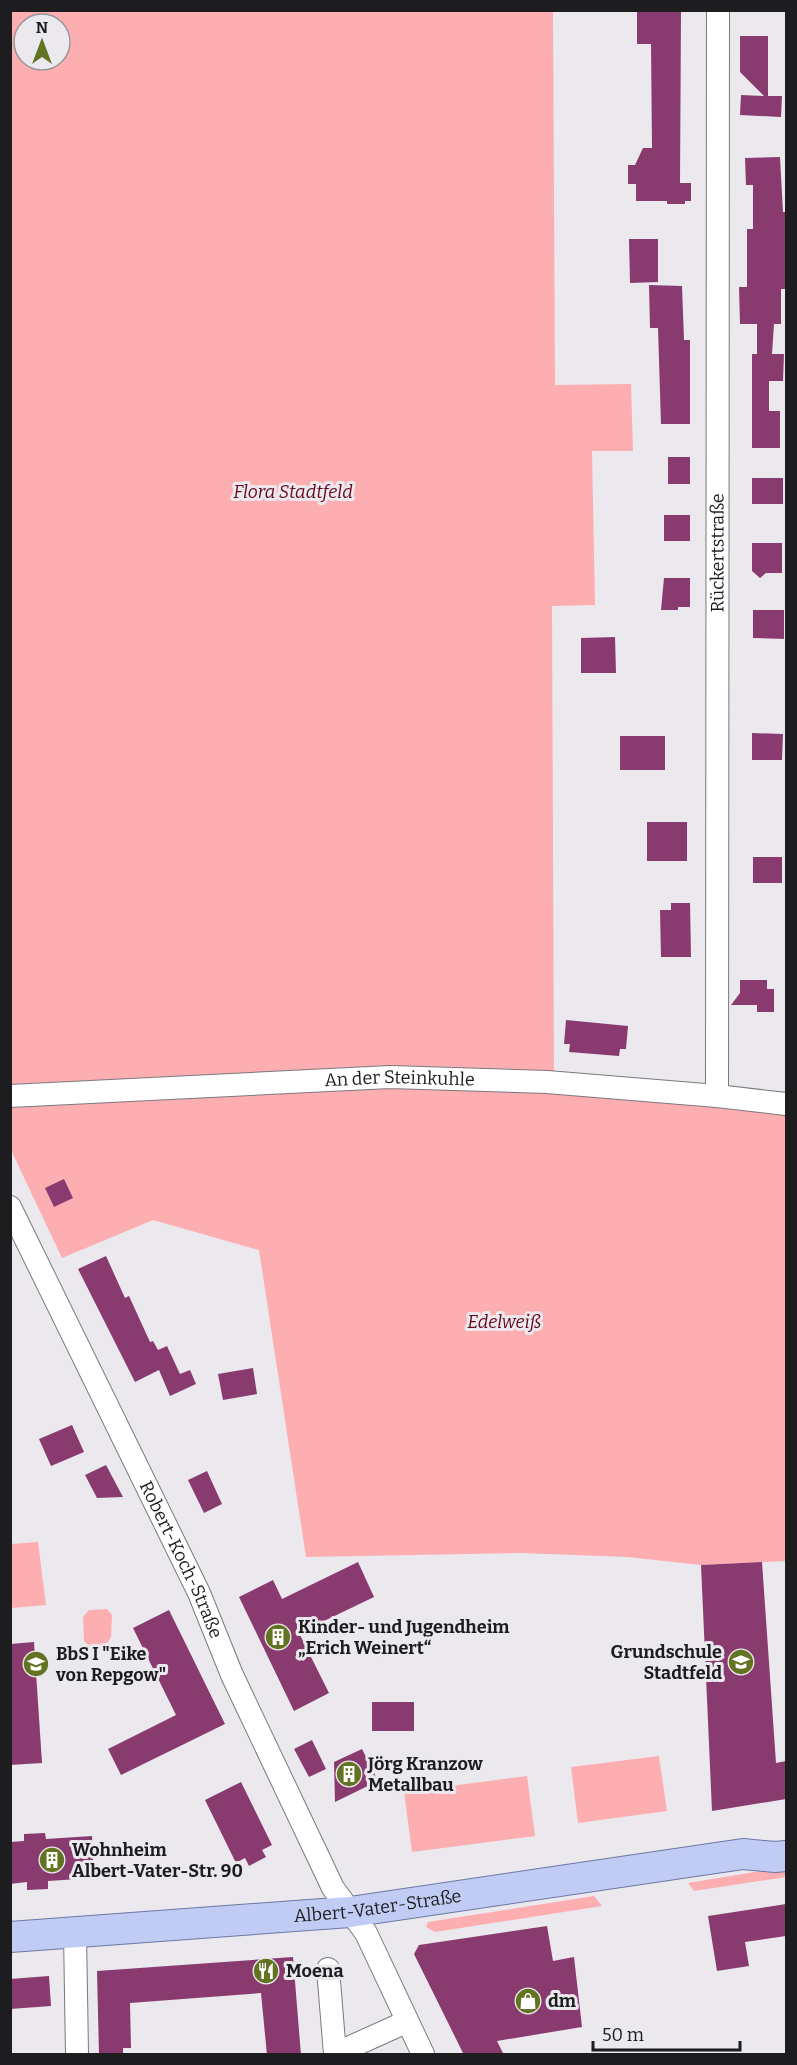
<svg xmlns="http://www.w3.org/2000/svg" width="797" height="2065" font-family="Bitter,serif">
<rect width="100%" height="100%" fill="#ebe8ee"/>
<g fill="#fdaeb1" fill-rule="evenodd">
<path d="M11,11H553L555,385L631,384L633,451H592L595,605L552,606L554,1078L11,1090ZM24,24H60V60H24Z"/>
<path d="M372,1086L524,1091L655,1099L786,1113V1561L701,1565L628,1557L519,1553L306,1557L259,1250L153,1220L62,1258L11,1150V1104Z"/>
<path d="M38,1542L46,1605L11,1608V1544Z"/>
<path d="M107,1609L112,1615L111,1637L106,1645L90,1646L84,1641L83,1617L89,1610Z"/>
<path d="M659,1756L667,1811L578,1823L571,1767Z"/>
<path d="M527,1776L535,1836L412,1852L404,1792Z"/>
<path d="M786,1867V1877L694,1891L688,1883Z"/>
<path d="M594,1896L602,1906L435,1932L426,1927L428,1922Z"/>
</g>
<g fill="#893b70">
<path d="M637,10H681L680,183H691V201H685V204H667V201H636V184H628V165H635L643,148H652L651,44H637Z"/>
<path d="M740,36H768V96H782L781,117L740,115L741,95L764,96L740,72Z"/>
<path d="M780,157L783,212H785V289H781V324H774L772,354H784L783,381H769V411H780V448H752V354H757V324H740L739,287H747V229H753V185H746L745,158Z"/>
<path d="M629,239H658V282L630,283Z"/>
<path d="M649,285L682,286L684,340H690V424H661L658,328H650Z"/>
<rect x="668" y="457" width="22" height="27"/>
<rect x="752" y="478" width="31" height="26"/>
<rect x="664" y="515" width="26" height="26"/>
<path d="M752,543H782V573H766L760,578L752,571Z"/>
<path d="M664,578H690V607H678V610H661Z"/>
<path d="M753,610H784V639L753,638Z"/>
<path d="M615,637L616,673H581V638Z"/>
<path d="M752,733L783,734L782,760H752Z"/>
<rect x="620" y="736" width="45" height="34"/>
<rect x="647" y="822" width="40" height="39"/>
<rect x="753" y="857" width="29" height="26"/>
<path d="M671,903H690L691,957H661L660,910H671Z"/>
<path d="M740,980H767V989H774V1012H757V1005H731L740,993Z"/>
<path d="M566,1020L628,1026L626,1049H620L619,1056L569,1052L570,1044H564Z"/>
<path d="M64,1179L73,1198L54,1207L45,1188Z"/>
<path d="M106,1256L125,1298L129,1296L150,1342L153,1341L158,1350L167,1346L180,1374L190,1370L196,1384L170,1396L159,1370L135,1382L78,1269Z"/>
<path d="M253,1368L257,1394L223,1400L218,1374Z"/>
<path d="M72,1425L84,1452L51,1466L39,1439Z"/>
<path d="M106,1465L123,1497L97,1498L85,1475Z"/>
<path d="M207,1471L222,1504L204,1513L188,1480Z"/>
<path d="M358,1562L374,1597L299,1633L329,1693L294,1711L239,1597L273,1580L282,1599Z"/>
<path d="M762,1562L776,1763L786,1761V1799L712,1811L701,1565Z"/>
<path d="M169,1610L225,1724L121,1775L108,1749L176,1715L133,1628Z"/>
<path d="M34,1642L42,1763L10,1765V1644Z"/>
<rect x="372" y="1702" width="42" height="29"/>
<path d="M312,1740L326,1769L309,1777L294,1749Z"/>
<path d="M362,1749L378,1781L335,1802L334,1762Z"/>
<path d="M241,1782L272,1845L262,1850L266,1857L249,1866L245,1858L236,1863L205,1800Z"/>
<path d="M45,1833L46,1839L92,1836L94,1878L48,1881V1889L27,1890V1882L10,1884V1842L24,1841V1834Z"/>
<path d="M786,1904V1936L745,1942L749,1966L717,1971L708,1916Z"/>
<path d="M547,1926L553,1961L574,1957L582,2027L497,2041L504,2055H464L414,1954L419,1945Z"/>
<path d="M293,1957L301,2055H267L261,1993L130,2003L131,2048H123V2055H99L97,1971Z"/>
<path d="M49,1976L51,2006L10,2009V1979Z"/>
</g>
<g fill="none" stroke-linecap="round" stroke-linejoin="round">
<g stroke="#7b787e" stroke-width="24">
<g id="minor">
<path id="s1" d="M10,1096L390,1077L547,1082L717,1096L786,1104"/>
<path id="s2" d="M717,1096L718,10"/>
<path id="s3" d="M10,1207L199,1593L232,1675L333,1888L366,1933L423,2054"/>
<path d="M75,1932L77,2054"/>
<path d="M328,1969L335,2054"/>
<path d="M335,2054L406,2022"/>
</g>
</g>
<g stroke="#6d78a4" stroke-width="32">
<g id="major">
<path id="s4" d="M10,1937L350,1912L743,1854L775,1857L786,1856"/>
</g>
</g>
<use href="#minor" stroke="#fff" stroke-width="22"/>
<use href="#major" stroke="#c1ccf4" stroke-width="30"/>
</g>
<defs>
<g id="building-disc" transform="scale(1.35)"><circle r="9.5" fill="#627421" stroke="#ebe8ee"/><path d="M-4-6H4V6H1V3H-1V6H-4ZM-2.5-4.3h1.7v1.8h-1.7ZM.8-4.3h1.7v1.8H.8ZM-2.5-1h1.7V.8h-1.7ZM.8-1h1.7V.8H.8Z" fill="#fff"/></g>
<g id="school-disc" transform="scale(1.35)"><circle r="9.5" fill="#627421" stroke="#ebe8ee"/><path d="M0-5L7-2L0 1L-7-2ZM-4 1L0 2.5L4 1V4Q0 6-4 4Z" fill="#fff"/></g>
<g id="restaurant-disc" transform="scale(1.35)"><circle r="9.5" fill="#627421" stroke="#ebe8ee"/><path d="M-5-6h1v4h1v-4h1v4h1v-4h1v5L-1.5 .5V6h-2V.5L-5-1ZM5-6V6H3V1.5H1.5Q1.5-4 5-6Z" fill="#fff"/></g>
<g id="shop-disc" transform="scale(1.35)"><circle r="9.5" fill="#627421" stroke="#ebe8ee"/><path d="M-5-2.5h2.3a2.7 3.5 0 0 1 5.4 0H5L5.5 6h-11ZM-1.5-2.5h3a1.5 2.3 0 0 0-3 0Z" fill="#fff"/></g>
</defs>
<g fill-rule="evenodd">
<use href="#building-disc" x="278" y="1637"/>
<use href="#school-disc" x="741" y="1662"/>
<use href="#school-disc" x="36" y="1664"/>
<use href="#building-disc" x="349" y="1774"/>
<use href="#building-disc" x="52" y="1860"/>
<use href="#restaurant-disc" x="266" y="1971"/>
<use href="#shop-disc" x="528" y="2001"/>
</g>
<g text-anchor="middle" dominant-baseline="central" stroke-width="6" stroke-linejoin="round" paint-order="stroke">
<g font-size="18" font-style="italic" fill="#65061d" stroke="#ebe8ee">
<text x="293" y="492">Flora Stadtfeld</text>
<text x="504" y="1322">Edelweiß</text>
</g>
<g font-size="18" fill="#1d1c1e" stroke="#ebe8ee">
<text stroke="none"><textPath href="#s2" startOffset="543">Rückertstraße</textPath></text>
<text stroke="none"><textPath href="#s1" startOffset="390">An der Steinkuhle</textPath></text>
<text stroke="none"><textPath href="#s3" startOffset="392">Robert-Koch-Straße</textPath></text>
<text stroke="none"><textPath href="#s4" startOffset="369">Albert-Vater-Straße</textPath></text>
</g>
<g font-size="18" font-weight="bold" fill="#1d1c1e" stroke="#ebe8ee" text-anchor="start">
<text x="298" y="1627">Kinder- und Jugendheim<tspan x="298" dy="21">„Erich Weinert“</tspan></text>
<text x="722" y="1652" text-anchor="end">Grundschule<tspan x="722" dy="21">Stadtfeld</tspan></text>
<text x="56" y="1654">BbS I "Eike<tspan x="56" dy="21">von Repgow"</tspan></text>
<text x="368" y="1764">Jörg Kranzow<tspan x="368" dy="21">Metallbau</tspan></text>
<text x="72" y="1850">Wohnheim<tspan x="72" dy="21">Albert-Vater-Str. 90</tspan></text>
<text x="286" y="1971">Moena</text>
<text x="548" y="2001">dm</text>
</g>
</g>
<rect width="797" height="2065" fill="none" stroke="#1d1c1e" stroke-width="24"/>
<g transform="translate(42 42)"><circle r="28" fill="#ebe8ee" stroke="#99969b" stroke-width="1.5"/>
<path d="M0-4.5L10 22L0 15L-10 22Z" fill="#627421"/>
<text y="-9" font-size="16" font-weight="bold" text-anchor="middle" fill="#1d1c1e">N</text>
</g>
<path d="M593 2041v9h147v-9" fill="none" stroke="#1d1c1e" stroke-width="3"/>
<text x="602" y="2041" font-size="18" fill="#1d1c1e" stroke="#ebe8ee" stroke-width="4.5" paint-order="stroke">50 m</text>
</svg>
